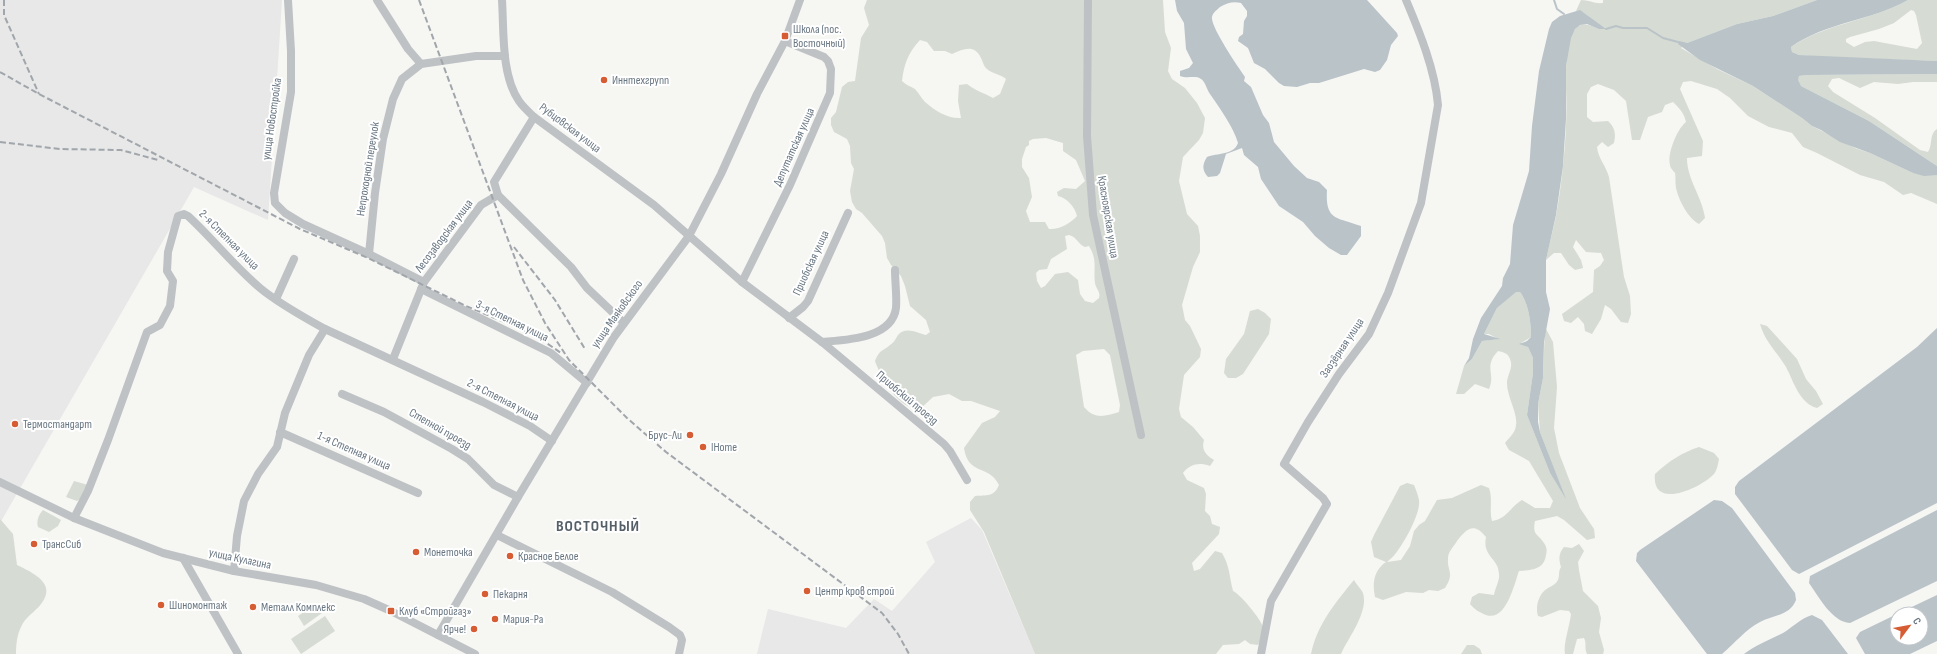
<svg xmlns="http://www.w3.org/2000/svg" width="1937" height="654" font-family="'Sofia Sans Condensed',sans-serif">
<rect width="100%" height="100%" fill="#f6f6f3"/>
<g fill="#e7e8e7">
<path d="M0,0H282L268,220L194,187L0,523Z"/>
<path d="M971,518L982,530L1035,654H757L768,609L846,628L874,599L892,611L935,562L926,542Z"/>
</g>
<g fill="#d6dbd3" fill-rule="evenodd">
<path d="M867,0H1163L1165,32L1171,48L1168,71L1172,79L1185,88L1197,103L1205,118L1203,133L1199,140L1183,157L1179,181L1187,214L1198,226L1200,236V252L1193,267L1182,305L1185,320L1190,326L1201,349L1200,357L1184,375L1179,409L1181,417L1193,427L1204,440C1201,450 1206,455 1214,460L1210,466C1199,462 1190,464 1183,473L1187,480L1204,488L1206,494L1205,511L1210,516L1212,524L1220,527L1219,534L1192,563L1194,571L1200,569L1215,551L1222,553C1230,567 1229,575 1233,591C1240,594 1261,619 1263,627C1264,633 1261,640 1258,645L1250,644L1245,640L1239,644L1223,645L1216,654H1035L984,532L970,510V502L975,496C987,495 994,497 999,485C989,464 968,476 964,448L982,423L995,417L1000,411L971,401H962L949,394L933,397L920,409C898,409 882,380 875,361C880,349 882,352 890,345C894,343 896,338 898,335C906,326 917,333 926,335L930,332L926,320L910,306L905,286L901,276L891,265L887,258L885,243L882,236L862,213L856,209L852,202L850,191L854,169L851,163L850,146L847,139L834,132L831,125V118L836,112L842,87L848,82L855,81L861,38L869,25L864,8ZM920,40L927,42L934,51H945L952,54C964,49 974,44 981,58C983,62 984,67 987,69C993,74 1000,74 1006,79L1000,94L993,98C984,93 974,90 967,84L959,85L958,101L961,118C948,119 934,110 925,102C921,98 919,93 915,89C910,86 906,85 902,81C904,64 908,53 920,40ZM1046,138L1063,143V151L1076,160L1085,181L1076,189L1064,188L1057,192L1058,196C1067,198 1075,207 1077,216C1071,223 1059,230 1049,229L1045,222H1030L1026,211L1032,197L1029,178L1022,167V159L1026,147L1029,145V141L1033,139ZM1069,235C1077,237 1078,244 1085,247L1089,246C1098,261 1093,268 1095,283C1096,289 1101,292 1099,298L1093,303L1085,301L1080,294L1078,280L1068,272L1055,274L1045,286L1041,288L1037,281L1036,273L1039,270L1047,269L1051,259L1067,249L1065,236ZM1104,349L1110,355L1120,405L1119,412C1105,416 1095,420 1084,407L1076,355L1083,351Z"/>
<path d="M1581,0C1589,0 1595,4 1603,3V0H1817L1773,16L1737,24L1687,43L1681,48L1717,69L1753,86L1802,118L1812,126L1855,148L1870,153L1913,173L1937,175V204L1911,193L1903,195L1884,182L1860,175L1817,153L1803,147L1792,133L1769,127L1748,116L1730,98L1717,89L1691,81L1683,82L1680,89L1703,141L1702,156L1687,158C1687,180 1702,196 1705,218L1699,224C1688,218 1679,201 1676,188C1675,183 1676,178 1675,173C1673,170 1670,168 1670,165C1667,154 1677,129 1686,122C1684,113 1680,109 1673,102L1665,105L1662,112L1648,117L1640,140H1632L1626,101L1614,90L1598,84L1591,87L1587,94V117L1593,122L1608,121C1615,128 1616,133 1614,143L1608,147L1602,142L1597,147C1598,158 1606,166 1609,177L1624,277L1630,296L1631,314L1628,323L1621,322L1611,309L1605,305L1601,319L1592,334L1585,331L1584,324L1578,317L1571,323L1564,321L1562,314L1593,292L1594,270L1600,266L1604,260L1601,253L1586,252L1576,240L1573,247L1581,260L1583,268L1575,270L1569,265L1561,253H1554L1546,260C1549,245 1553,231 1556,216C1563,178 1568,127 1566,89C1566,73 1565,43 1575,29C1581,21 1592,25 1599,29C1593,22 1586,10 1576,11Z"/>
<path d="M1908,0H1937V61L1823,57L1799,55L1792,52L1791,47C1826,23 1871,21 1908,0ZM1911,10L1914,11L1916,15L1922,43L1917,49L1874,41L1865,42L1854,47L1846,42V39L1850,37L1879,29L1894,23Z"/>
<path d="M1937,74V82H1913L1898,84L1874,82L1860,88L1839,78L1832,79L1828,86L1833,92L1875,118L1920,150L1928,152C1933,144 1929,134 1937,129V166L1869,121L1801,86L1797,81L1799,76L1807,75Z"/>
<path d="M1516,291L1520,292C1529,304 1531,323 1531,337L1521,343L1528,347L1533,358V373L1527,415L1550,473L1564,495L1540,432L1538,404L1543,378L1545,327L1553,342L1557,387L1554,428L1559,453L1580,508L1594,529L1595,538L1587,540L1564,520L1557,516L1535,521C1532,536 1538,533 1544,543C1547,547 1547,551 1546,555C1544,570 1531,570 1519,571C1514,585 1506,622 1486,615C1479,612 1475,610 1470,604L1472,597L1479,593L1494,595C1495,588 1500,580 1499,574C1499,558 1482,557 1486,537C1474,522 1467,528 1457,541C1454,546 1448,552 1448,558C1447,572 1455,572 1445,588L1438,591L1429,590L1423,593L1406,592L1383,600L1375,597C1372,583 1374,570 1386,562L1374,557L1371,542L1374,535L1400,486L1407,483L1414,485C1416,490 1418,495 1419,500C1421,513 1404,543 1396,553C1393,557 1390,559 1387,562L1401,560L1410,546L1414,531L1419,525L1425,521L1437,500L1452,498L1481,485L1489,488C1493,499 1489,510 1492,521C1507,519 1510,507 1522,500L1535,508H1550L1553,501L1529,461L1509,450L1505,443C1509,438 1516,432 1516,425C1518,413 1507,397 1507,383C1507,375 1514,367 1510,359C1508,353 1503,352 1498,351C1483,367 1496,373 1489,389L1475,384L1464,394H1456L1464,366L1472,359L1482,341L1498,339L1489,334H1484L1497,308Z"/>
<path d="M1258,309L1265,313L1271,319L1269,334L1243,374L1236,378H1228L1224,373L1226,359L1244,334L1250,311Z"/>
<path d="M1760,324L1767,326L1797,359L1806,379L1816,391L1823,404L1817,408C1799,403 1794,382 1786,367C1777,352 1765,342 1760,324Z"/>
<path d="M1699,447L1714,453L1719,459C1718,464 1717,470 1714,474C1701,488 1651,511 1655,474C1669,461 1681,453 1699,447Z"/>
<path d="M74,481L88,485L80,499L77,501L66,497Z"/>
<path d="M43,510L61,520L58,526L49,532L38,527C36,521 39,514 43,510Z"/>
<path d="M0,519L13,534L17,565C31,572 58,583 41,604C35,612 25,617 21,627C17,635 16,645 16,654H0Z"/>
<path d="M1579,544L1584,551L1578,562L1579,570L1583,591L1598,606L1601,618L1599,632L1604,650L1603,654H1587C1584,648 1587,643 1584,638L1577,639L1573,654H1565C1563,644 1570,625 1571,614L1569,611L1560,610L1542,617L1538,616C1535,606 1539,593 1548,588C1552,586 1556,584 1558,580C1560,575 1558,572 1561,567C1559,560 1558,554 1564,547L1572,548Z"/>
<path d="M1354,580C1356,584 1361,589 1363,593C1369,612 1348,638 1341,654H1311C1317,625 1335,603 1354,580Z"/>
<path d="M316,604L322,613L304,626L298,616Z"/>
<path d="M325,616L335,631L301,654L291,639Z"/>
<path d="M1467,645H1474L1480,649L1482,654H1461Z"/>
</g>
<g fill="#b9c3c8">
<path d="M1175,0H1367L1397,33L1398,36L1391,45L1387,60L1380,70L1375,72L1364,69L1319,83H1310L1297,87L1284,86L1279,83L1265,69L1254,63L1248,48L1238,41L1239,37L1243,34L1244,21L1247,16V11L1241,3C1233,1 1227,3 1220,7C1217,10 1213,12 1212,17C1210,26 1238,67 1245,77L1244,81L1251,87L1263,115L1269,123L1274,142L1294,166L1307,178L1319,182L1327,190C1325,221 1337,217 1361,226V236L1347,255H1341L1329,248L1315,236L1303,222L1279,206L1261,179L1258,167L1244,155L1242,148L1226,154L1220,173L1217,176L1208,177C1202,170 1202,165 1207,157C1217,153 1234,155 1238,143C1234,128 1219,107 1210,94C1207,90 1205,81 1201,79C1196,75 1187,79 1180,76V71L1189,68L1193,63L1186,49L1184,23L1177,11Z"/>
<path d="M1817,0H1908C1871,21 1826,22 1791,47L1792,52L1799,55L1937,61V74L1807,75L1799,76L1798,80L1801,86L1869,121L1937,166V175L1924,176L1913,173L1870,153L1840,142L1821,130L1812,126L1802,118L1753,86L1700,60L1678,44L1679,41L1687,43L1737,24L1773,16Z"/>
<path d="M1580,10L1606,29H1599L1587,24L1580,25L1575,29L1571,38L1566,66V119L1563,166L1556,215L1546,260V292L1550,309L1544,342L1543,378L1538,404V422L1540,432L1566,499L1550,473L1527,415L1533,373V358L1528,347L1519,344L1527,341L1531,337C1531,323 1529,304 1520,292H1516L1497,308L1484,334L1500,339L1482,341L1472,359L1464,366L1469,358L1473,339L1481,318L1502,286L1503,278L1510,264L1513,225L1529,171L1532,126L1539,71L1549,29L1552,22L1560,16Z"/>
<path d="M1937,328V503L1799,574L1792,570L1735,494V487L1739,481L1917,347Z"/>
<path d="M1714,500L1722,501L1732,508L1795,593L1796,600C1790,616 1772,615 1760,622C1746,629 1734,644 1722,654H1707L1636,561L1637,553L1640,550Z"/>
<path d="M1937,510V581L1850,623C1832,622 1819,597 1809,583L1810,576Z"/>
<path d="M1937,595V641L1910,654H1865L1856,638L1860,632L1897,614V638H1921V614H1897Z"/>
<path d="M1812,615L1822,620L1848,654H1744C1756,645 1769,640 1783,633C1793,627 1801,618 1812,615Z"/>
</g>
<g fill="none" stroke-linecap="round" stroke-linejoin="round">
<g stroke="#b9c3c8" stroke-width="2">
<path d="M1554,0L1557,9L1564,14"/>
<path d="M1606,29L1616,26L1623,28H1647L1663,38L1678,42"/>
</g>
<g stroke="#bec2c5" stroke-width="8">
<path d="M288,0L291,51V92L274,193L275,203L285,213L303,224L369,254L424,282"/>
<path d="M377,0L408,49L421,64"/>
<path d="M502,0C504,31 501,75 519,101C523,107 529,112 534,117L654,205L742,282L822,342L944,444L950,451L967,480"/>
<path d="M1088,0L1087,136L1093,215L1141,435"/>
<path d="M498,195L571,267L587,288L624,323"/>
<path d="M369,254L375,193L383,139L393,99L402,79L421,64L476,56H505"/>
<path d="M742,282L790,185L830,93L831,69L828,61L824,57L785,41"/>
<path d="M421,289L551,353L587,383"/>
<path d="M276,299L294,259"/>
<path d="M789,318L803,307L808,301L848,213"/>
<path d="M822,342C845,340 892,339 896,308C897,296 895,282 895,270"/>
<path d="M393,359L424,282L481,205L498,195L494,182L534,117"/>
<path d="M342,394L384,412L452,449L468,459L494,485L518,497"/>
<path d="M280,432L418,493"/>
<path d="M0,482L74,518L163,553L234,571L316,585L364,599L391,611L475,654"/>
<path d="M74,518L88,491L108,440L147,332L160,325L170,306L173,281L167,271L168,252L178,216L184,214L188,216C213,239 234,266 260,288C278,303 305,318 325,329L483,402L530,426L552,441"/>
<path d="M497,535L612,592L669,627L680,635L682,640L679,654"/>
<path d="M183,558L238,654"/>
<path d="M234,571L237,536L244,501L258,474L277,447L285,413L309,355L325,329"/>
<path d="M438,635L518,497L614,337L689,236L721,174L757,94L785,41L800,0"/>
<path d="M1261,654L1271,601L1327,504L1323,498L1284,464L1308,422L1339,374L1369,334L1388,293L1421,203L1438,105C1435,70 1420,33 1406,0"/>
</g>
<g stroke="#a0a6ab" stroke-width="2" stroke-dasharray="6 3" stroke-linecap="butt">
<path d="M4,0V15L39,94"/>
<path d="M419,0L523,280L545,323L569,360L627,418L666,452L882,613L898,634L909,654"/>
<path d="M0,72L39,94L300,229L368,258L466,306L535,335L561,353"/>
<path d="M0,142L60,149L121,150L158,160"/>
<path d="M514,247L555,300L585,349"/>
</g>
</g>
<g fill="#d65c34" stroke="#fff" stroke-width="1.5">
<rect x="781" y="32" width="8" height="8" rx="2"/>
<circle cx="604" cy="80" r="4"/>
<circle cx="15" cy="424" r="4"/>
<circle cx="690" cy="435" r="4"/>
<circle cx="703" cy="447" r="4"/>
<circle cx="34" cy="544" r="4"/>
<circle cx="416" cy="552" r="4"/>
<circle cx="510" cy="556" r="4"/>
<circle cx="807" cy="591" r="4"/>
<circle cx="485" cy="594" r="4"/>
<circle cx="161" cy="605" r="4"/>
<circle cx="253" cy="607" r="4"/>
<rect x="387" y="607" width="8" height="8" rx="2"/>
<circle cx="495" cy="619" r="4"/>
<circle cx="474" cy="629" r="4"/>
</g>
<g text-anchor="middle" dominant-baseline="central" stroke-width="4" stroke-linejoin="round" paint-order="stroke">
<g font-size="12" fill="#687682" stroke="#fff" text-anchor="start">
<text x="793" y="29">Школа (пос.<tspan x="793" dy="14">Восточный)</tspan></text>
<text x="612" y="80">Иннтехгрупп</text>
<text x="23" y="424">Термостандарт</text>
<text x="682" y="435" text-anchor="end">Брус-Ли</text>
<text x="711" y="447">IHome</text>
<text x="42" y="544">ТрансСиб</text>
<text x="424" y="552">Монеточка</text>
<text x="518" y="556">Красное Белое</text>
<text x="815" y="591">Центр кров строй</text>
<text x="493" y="594">Пекарня</text>
<text x="169" y="605">Шиномонтаж</text>
<text x="261" y="607">Металл Комплекс</text>
<text x="399" y="611">Клуб «Стройгаз»</text>
<text x="503" y="619">Мария-Ра</text>
<text x="466" y="629" text-anchor="end">Ярче!</text>
</g>
<g font-size="12" fill="#687682" stroke="#fff">
<text transform="translate(272 119) rotate(-82)">улица Новостройка</text>
<text transform="translate(570 128) rotate(37)">Рубцовская улица</text>
<text transform="translate(794 147) rotate(-66)">Депутатская улица</text>
<text transform="translate(368 169) rotate(-81)">Непроходной переулок</text>
<text transform="translate(1108 217) rotate(81)">Красноярская улица</text>
<text transform="translate(444 236) rotate(-53)">Лесозаводская улица</text>
<text transform="translate(229 240) rotate(45)">2-я Степная улица</text>
<text transform="translate(811 263) rotate(-65)">Приобская улица</text>
<text transform="translate(617 314) rotate(-55)">улица Маяковского</text>
<text transform="translate(512 321) rotate(26)">3-я Степная улица</text>
<text transform="translate(1342 348) rotate(-56)">Заозёрная улица</text>
<text transform="translate(907 398) rotate(40)">Приобский проезд</text>
<text transform="translate(503 400) rotate(27)">2-я Степная улица</text>
<text transform="translate(440 429) rotate(30)">Степной проезд</text>
<text transform="translate(354 451) rotate(24)">1-я Степная улица</text>
<text transform="translate(240 559) rotate(12)">улица Кулагина</text>
</g>
<g font-size="16" font-weight="bold" letter-spacing="1" fill="#555f68" stroke="#fff">
<text x="598" y="526">ВОСТОЧНЫЙ</text>
</g>
</g>
<g transform="translate(1909 626) rotate(58)"><circle r="19" fill="#ffffff" stroke="#c3c8cd"/>
<path d="M0-3L7 15L0 10L-7 15Z" fill="#d65c34"/>
<text y="-6" font-size="11" font-weight="bold" text-anchor="middle" fill="#687682">С</text>
</g>
</svg>
